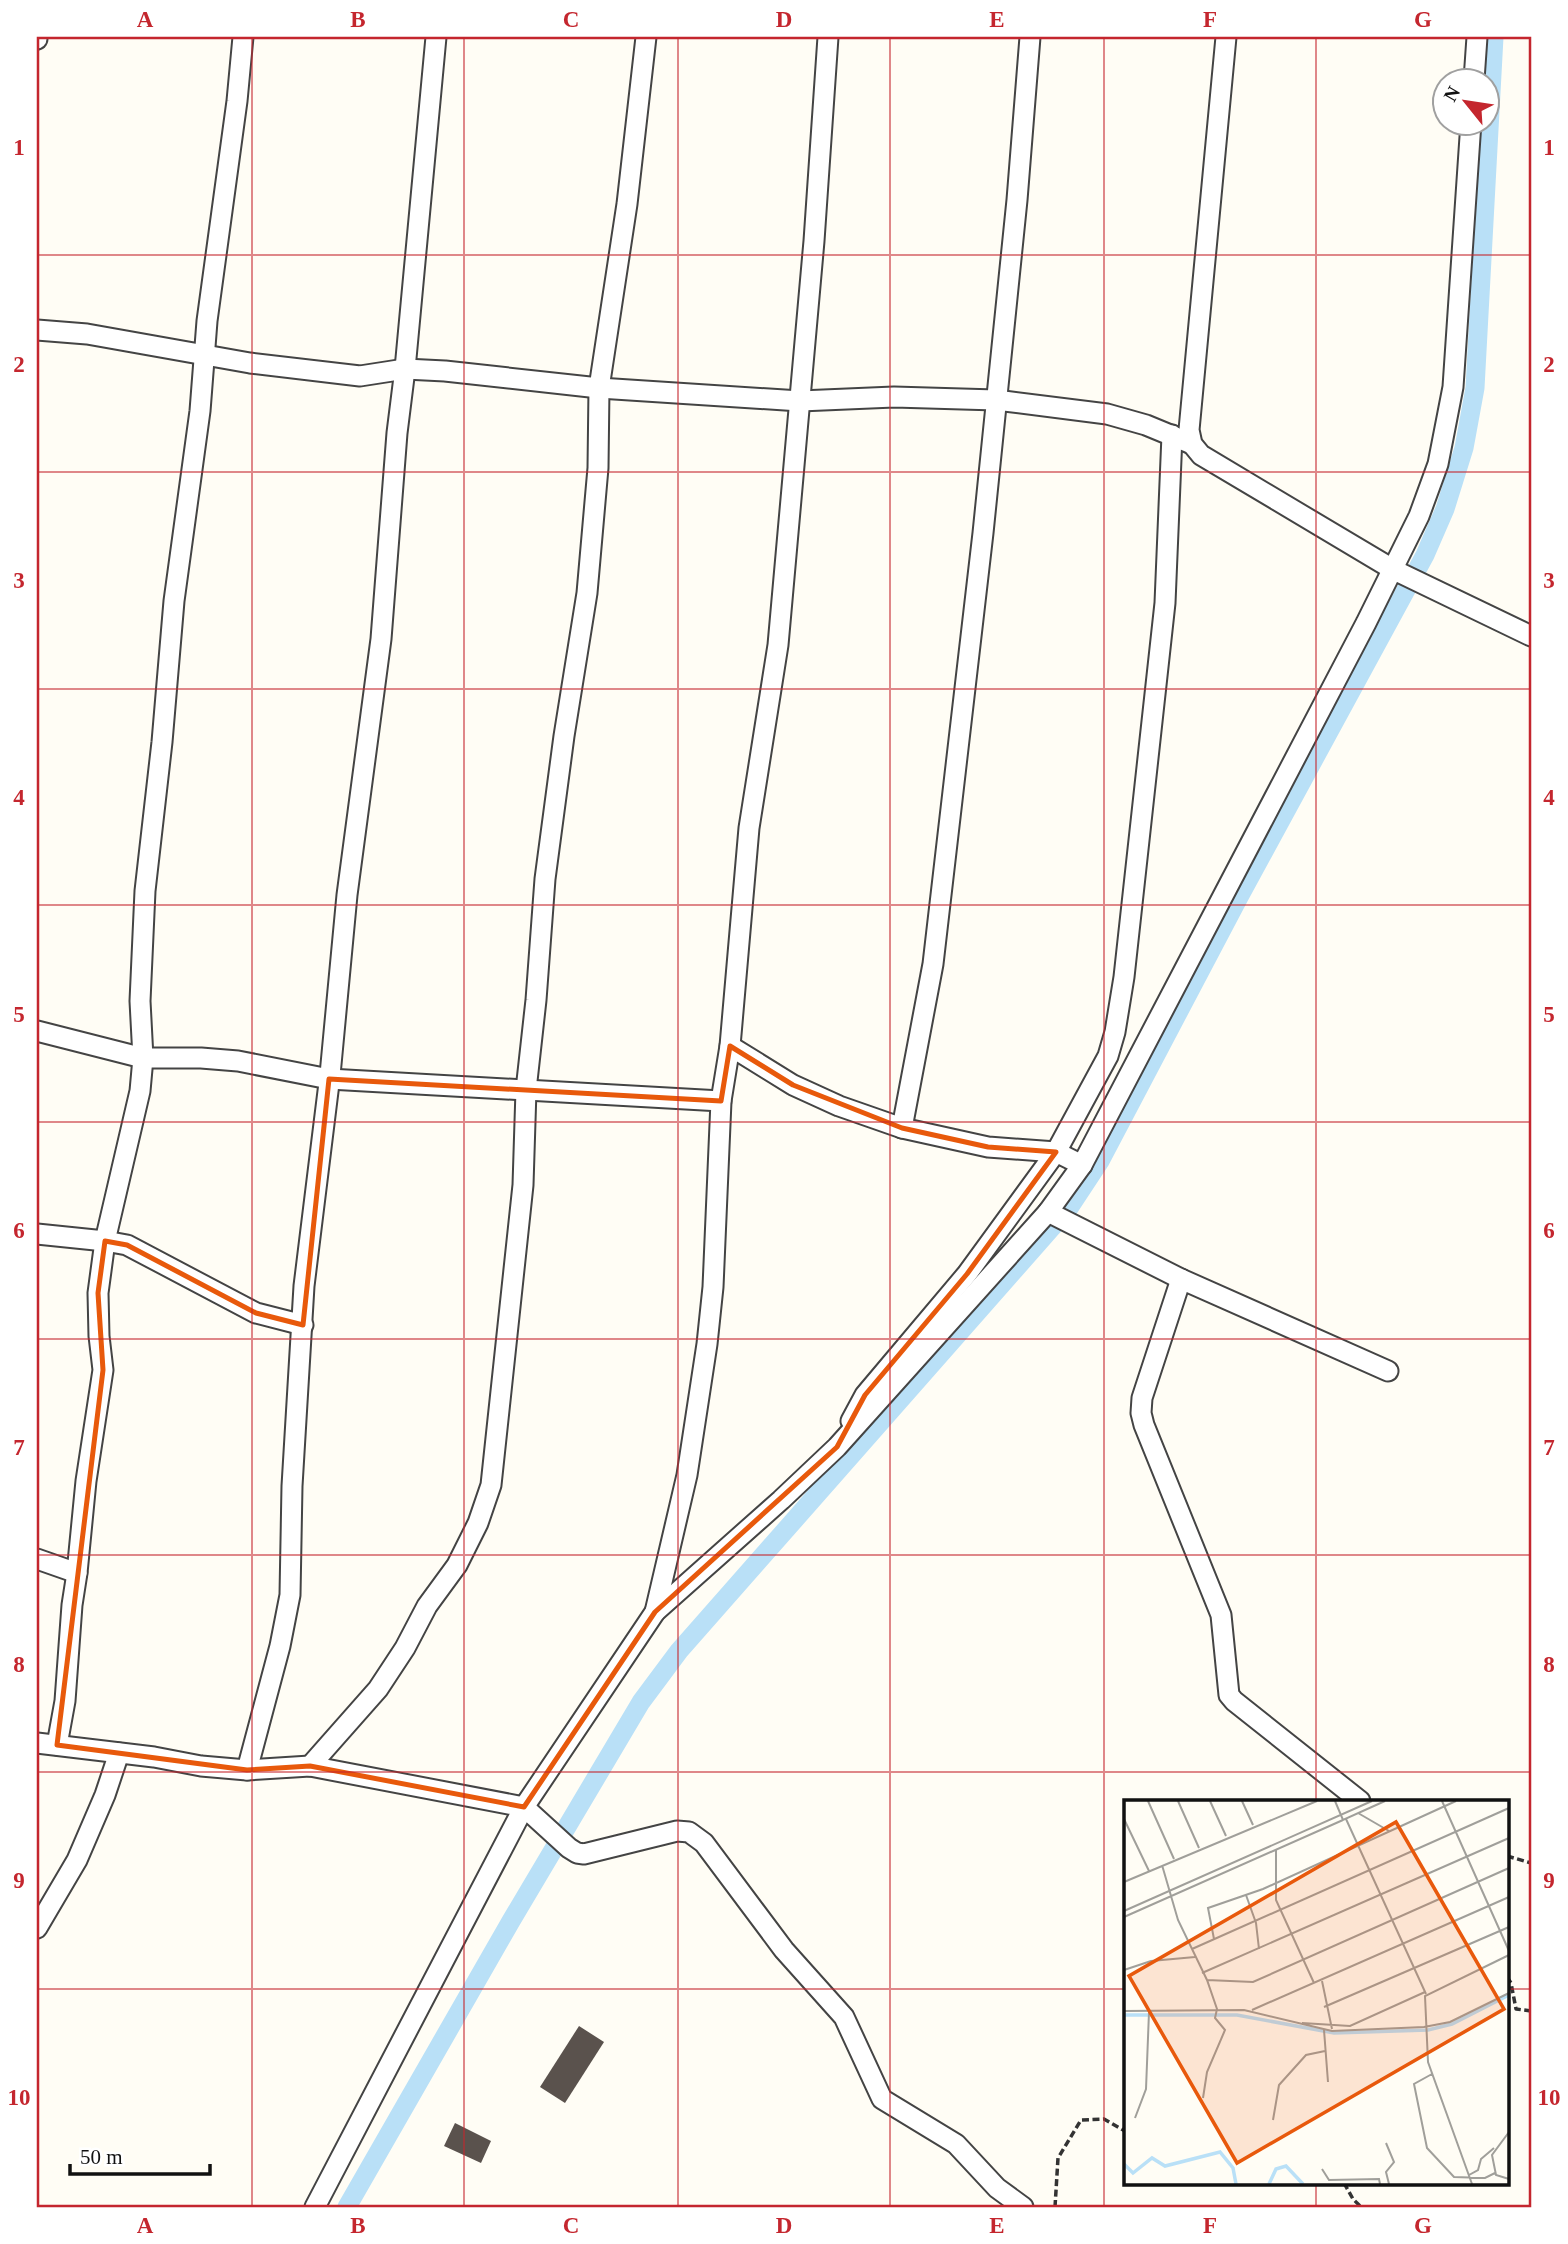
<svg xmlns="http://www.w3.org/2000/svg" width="1568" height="2244" font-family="'Times New Roman',serif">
<rect width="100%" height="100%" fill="#fffdf5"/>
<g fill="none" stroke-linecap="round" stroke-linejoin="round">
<path stroke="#b9e0f7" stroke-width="19" d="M347,2207L511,1921L641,1702L679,1651L1069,1208L1100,1161L1239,897L1425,555L1445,509L1464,448L1475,388L1494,37"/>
</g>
<g fill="#5a524d">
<path d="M579,2026L604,2042L565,2103L540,2087Z"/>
<path d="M455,2123L491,2141L481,2163L444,2146Z"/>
</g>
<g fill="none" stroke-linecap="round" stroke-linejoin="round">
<g stroke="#444" stroke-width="23">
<g id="minor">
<path d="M1226,37L1189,430L1192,444L1201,455L1394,570L1531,636"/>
<path d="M37,39V37"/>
<path d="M1474,80L1477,37"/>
<path d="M37,330L87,334L250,363L360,376L405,369L445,371L599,388L800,401L894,397L996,400L1107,414L1146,425L1192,444"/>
<path d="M37,1031L143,1058H201L238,1061L329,1079L721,1101"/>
<path d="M730,1046L793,1085L839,1106L902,1128L988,1147L1056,1152L1082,1165"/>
<path d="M902,1128L933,964L983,533L1017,200L1030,37"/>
<path d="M1048,1212L1181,1279L1388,1371"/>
<path d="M37,1234L105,1241L127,1245L256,1313L303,1325"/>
<path d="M1181,1279L1142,1398L1141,1413L1144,1425L1221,1615L1229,1695L1234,1701L1360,1801"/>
<path d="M851,1421L865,1395L967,1274L1056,1152L1108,1056L1115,1032L1124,977L1165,603L1172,435"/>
<path d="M37,1559L77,1573"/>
<path d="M655,1612L687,1475L707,1344L713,1287L721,1101L730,1046L749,828L778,645L814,241L828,37"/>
<path d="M37,1743L154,1757L201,1766L247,1770L310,1766L524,1807L569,1848L577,1853L584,1854L677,1831L689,1832L704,1843L784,1950L844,2017L882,2099L956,2144L997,2188L1023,2207"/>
<path d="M57,1745L65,1701L72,1605L77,1573L86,1481L103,1370L99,1336L98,1293L105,1241L140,1091L143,1058L140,1001L145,891L162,742L174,601L200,411L207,321L237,101L243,37"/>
<path d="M310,1766L378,1689L405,1648L427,1606L457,1565L478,1523L491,1485L523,1185L526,1090L536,1000L545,879L564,736L587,593L598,468L599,388L627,204L646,37"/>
<path d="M247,1770L280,1646L290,1595L292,1486L304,1286L330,1075L347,895L381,639L397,433L405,369L436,37"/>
<path d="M37,1928L77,1860L105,1795L119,1753"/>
<path d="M315,2207L524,1807L655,1612L781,1500L837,1447L1048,1212L1082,1165L1366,623L1419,516L1438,464L1453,387L1471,122"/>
</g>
</g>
<g stroke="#333" stroke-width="3.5" stroke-dasharray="7 3.5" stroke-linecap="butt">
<path d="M1507,1856L1531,1863"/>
<path d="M1507,1977L1511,1983L1516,2009L1531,2011"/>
<path d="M1344,2183L1353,2199L1361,2207"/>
<path d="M1055,2207L1058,2158L1081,2120L1104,2119L1125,2131"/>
</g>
<use href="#minor" stroke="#fff" stroke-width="19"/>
</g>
<path fill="none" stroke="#e8590c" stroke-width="5" stroke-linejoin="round" d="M730,1046L793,1085L902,1128L988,1147L1056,1152L967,1274L865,1395L837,1447L655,1612L524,1807L310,1766L247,1770L57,1745L103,1370L98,1293L105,1241L127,1245L256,1313L303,1325L329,1079L721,1101Z"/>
<path fill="none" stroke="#c4262e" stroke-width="2" stroke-opacity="0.55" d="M252,37V2207M464,37V2207M678,37V2207M890,37V2207M1104,37V2207M1316,37V1801M37,255H1531M37,472H1531M37,689H1531M37,905H1531M37,1122H1531M37,1339H1531M37,1555H1531M37,1772H1531M37,1989H1125M1507,1989H1531M1316,2183V2207"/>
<g transform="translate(1124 1800)">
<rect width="385" height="385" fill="#fffdf5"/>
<path fill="none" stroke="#b9e0f7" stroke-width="3.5" d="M0,215H113L210,233L304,230L328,224L385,195M0,364L9,373L28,358L41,366L96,352L109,368L112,384M145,384L152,369L162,366L179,384"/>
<path fill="none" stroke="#a09f9a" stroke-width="2" d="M24,1L50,59M54,1L75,48M86,1L102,36M118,1L129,25M211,1L219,20L261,1M318,1L385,151M234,13L265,31M0,19L25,71M222,19L302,194M152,50V100L190,183M38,65L54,120L83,180L93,209L91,218L101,230L83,272L79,298M0,82L193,1M122,95L132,123L135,149M0,111L248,1M0,117L219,20M90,139L84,108L139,89L332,1M68,149L385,8M0,170L27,161L71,157M78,173L385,38M83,180L129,182L385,68M198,181L208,229M200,207L385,127M128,210L385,97M0,211L120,210L208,231L300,227L326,222L385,193M178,223L226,226L301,192M200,230L204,282M308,274L290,284L303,348L330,377L361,378L371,373M11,318L22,289L25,212M149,320L155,285L182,255L201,251M385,332L368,355L372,375L385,379M262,343L270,362L262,372L265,384M198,369L205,380L255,379L256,384M345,375L354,370L357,359L370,348M348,384L304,262L301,196L385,155"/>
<path fill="#e8590c" fill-opacity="0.15" stroke="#e8590c" stroke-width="3.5" d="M272,22L380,209L113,363L5,176Z"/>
<rect width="385" height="385" fill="none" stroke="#111" stroke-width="3.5"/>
</g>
<rect width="1568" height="2244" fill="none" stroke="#ffffff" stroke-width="77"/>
<g transform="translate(1466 102) rotate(300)"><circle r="33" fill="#ffffff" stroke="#a0a0a0" stroke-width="2"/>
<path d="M0-5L12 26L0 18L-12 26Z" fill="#c4262e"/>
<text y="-10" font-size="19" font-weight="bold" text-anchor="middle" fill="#111111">N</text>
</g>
<path d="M70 2164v10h140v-10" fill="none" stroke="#111111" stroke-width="3.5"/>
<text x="80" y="2164" font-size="21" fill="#111111" stroke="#ffffff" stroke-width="5" paint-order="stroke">50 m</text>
<rect x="38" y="38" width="1492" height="2168" fill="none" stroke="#c4262e" stroke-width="2.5"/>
<g font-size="23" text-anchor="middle" font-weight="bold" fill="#c4262e">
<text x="145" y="27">A</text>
<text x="358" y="27">B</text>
<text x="571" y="27">C</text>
<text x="784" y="27">D</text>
<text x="997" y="27">E</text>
<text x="1210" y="27">F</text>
<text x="1423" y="27">G</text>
<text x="19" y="155">1</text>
<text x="1549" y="155">1</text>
<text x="19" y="372">2</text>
<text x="1549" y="372">2</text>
<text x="19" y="588">3</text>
<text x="1549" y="588">3</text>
<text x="19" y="805">4</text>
<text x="1549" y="805">4</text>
<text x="19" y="1022">5</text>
<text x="1549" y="1022">5</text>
<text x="19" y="1238">6</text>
<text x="1549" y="1238">6</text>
<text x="19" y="1455">7</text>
<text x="1549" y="1455">7</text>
<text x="19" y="1672">8</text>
<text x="1549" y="1672">8</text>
<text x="19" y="1888">9</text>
<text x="1549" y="1888">9</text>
<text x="19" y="2105">10</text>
<text x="1549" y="2105">10</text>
<text x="145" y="2233">A</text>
<text x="358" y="2233">B</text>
<text x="571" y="2233">C</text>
<text x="784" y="2233">D</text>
<text x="997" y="2233">E</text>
<text x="1210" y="2233">F</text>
<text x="1423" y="2233">G</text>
</g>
</svg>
